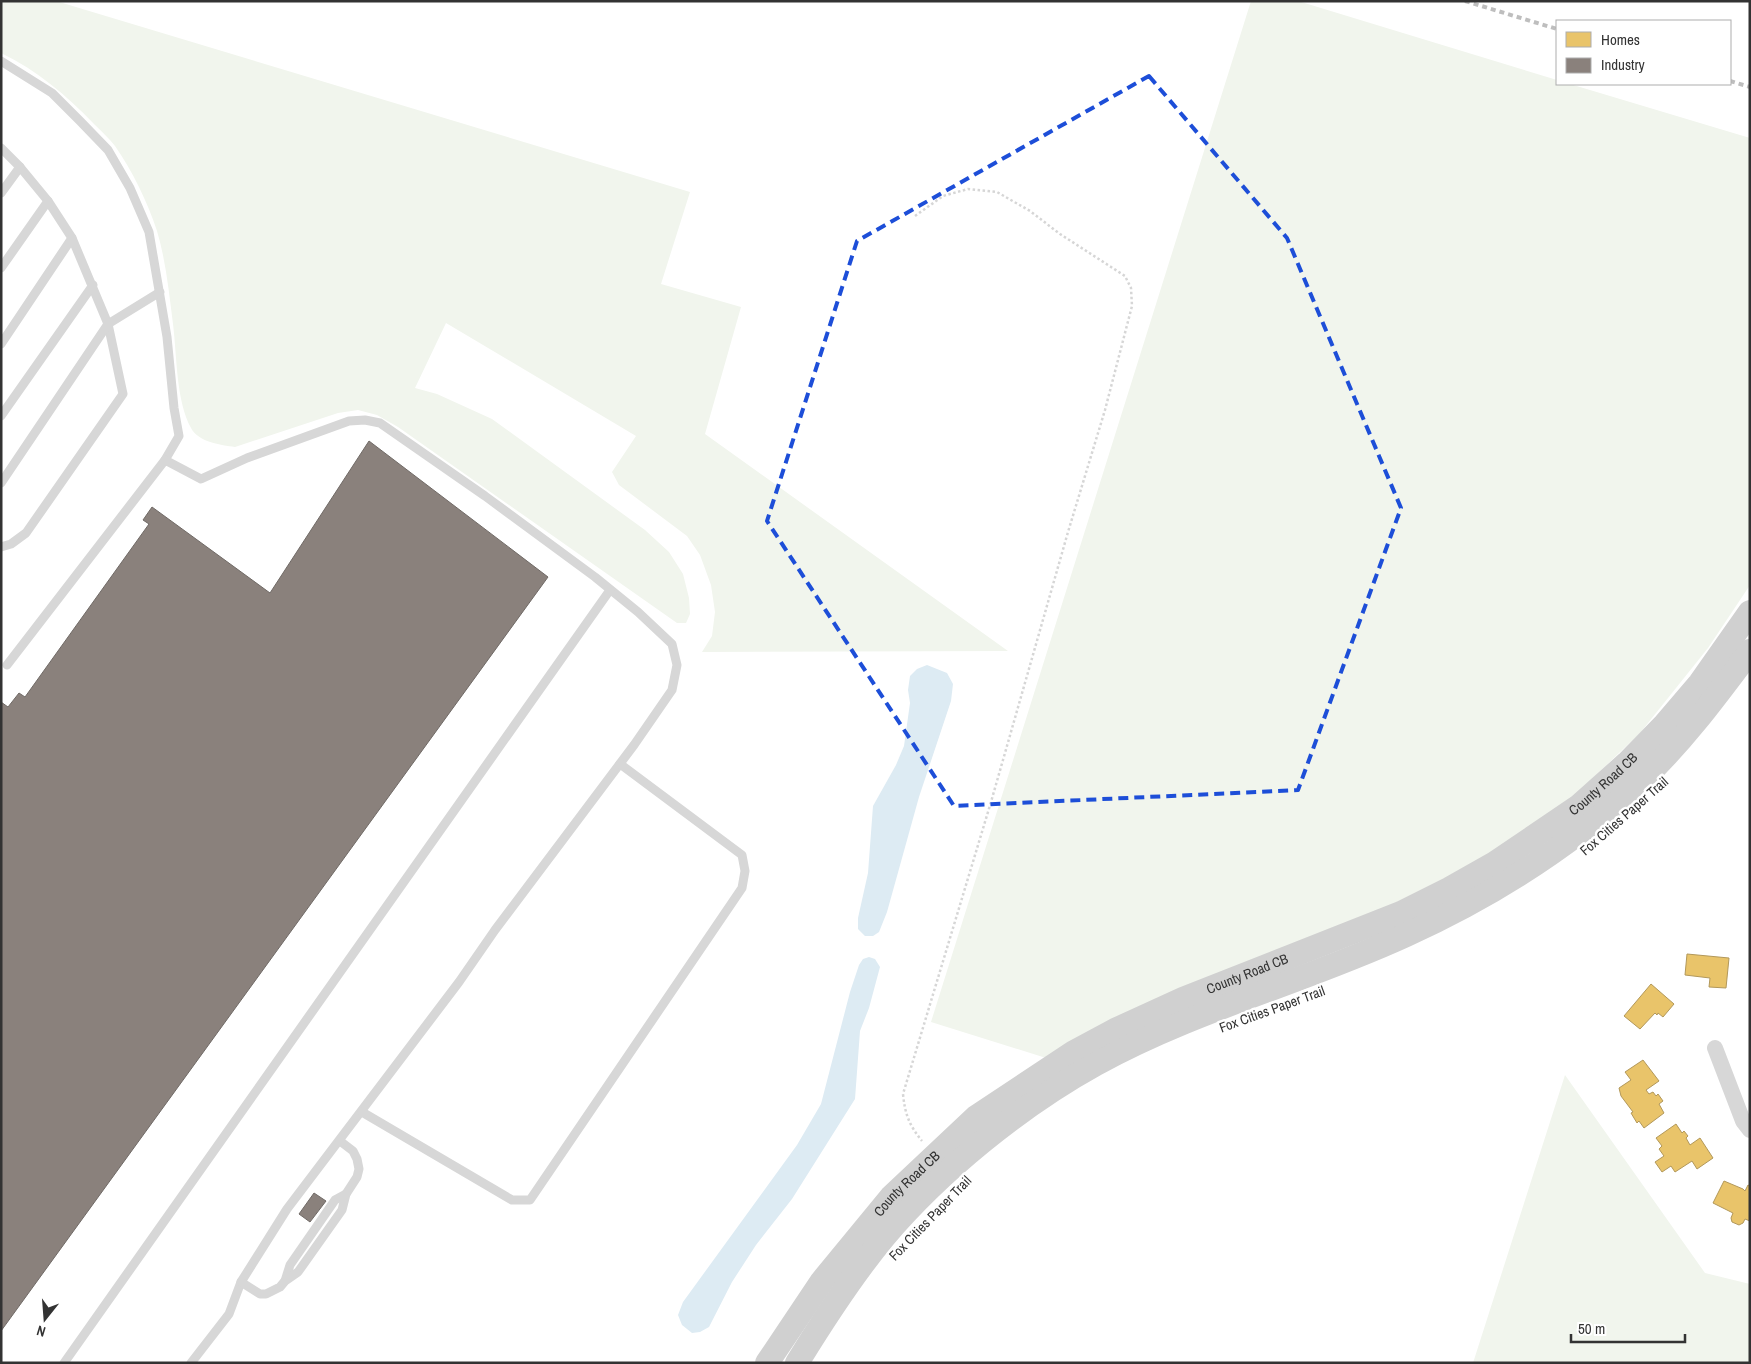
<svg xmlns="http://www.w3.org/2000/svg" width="1751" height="1364" font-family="'Archivo Narrow',sans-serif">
<rect width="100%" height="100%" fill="#fff"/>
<g fill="#f1f5ed">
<path d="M1,1H56L690,192L661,284L741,307L705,434L1008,651L702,652L712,636L715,612L711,585L700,555L687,536L619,485L612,472L636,436L446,323L415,388L437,394L492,419L645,530L669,552L683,574L689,598L690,614L686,623H677L398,427L377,415L358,410L338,413L235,447C221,445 198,442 191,428C176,401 177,356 173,324C169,293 166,261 157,231C148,203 132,170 115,146C109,138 101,131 94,124C66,95 38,71 1,53Z"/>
<path d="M1251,1H1298L1557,80V84H1570L1750,138V585L1708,648L1640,733L1573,797L1521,836L1412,899L1046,1058L931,1022Z"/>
<path d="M1565,1075L1705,1273L1750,1284V1363H1473Z"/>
</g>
<g fill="#ddebf3">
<path d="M927,665L947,673L953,684L951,701L919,797L887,912L879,932L873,936H865L858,929V918L868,873L873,806L896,765L904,746L910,703L908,690L910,676L917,669Z"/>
<path d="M869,957L875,959L880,967L869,1008L860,1031L855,1099L792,1199L756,1245L732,1282L709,1327L700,1332L692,1333L682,1325L678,1315L683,1302L797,1145L821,1104L850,992L859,965L863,959Z"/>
</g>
<g fill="#e9c46a" stroke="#b2985a">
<path d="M1687,954L1729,958L1726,988L1709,987L1710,978L1685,975Z"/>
<path d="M1651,984L1674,1004L1663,1017L1658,1013L1657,1015L1655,1013L1640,1029L1624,1016Z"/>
<path d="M1643,1060L1659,1081L1646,1090L1649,1094L1653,1092L1656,1096L1658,1094L1663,1101L1659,1104L1664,1113L1644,1128L1639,1121L1637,1123L1631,1113L1633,1112L1621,1096L1619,1088L1631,1080L1625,1072Z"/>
<path d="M1676,1124L1682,1133L1684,1131L1688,1136L1686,1138L1690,1145L1700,1138L1713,1158L1697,1169L1692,1161L1675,1172L1671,1166L1662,1172L1655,1162L1664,1156L1659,1149L1662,1146L1656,1138Z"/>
<path d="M1724,1181L1743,1189L1745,1191L1748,1185L1750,1186V1221L1745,1219L1743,1223L1739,1225L1732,1222L1731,1218L1733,1213L1713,1203Z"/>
</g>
<g fill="#8a817c" stroke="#706a66">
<path d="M369,441L548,577L1,1331V702L8,707L19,693L25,697L149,524L143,520L152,507L270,593Z"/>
<path d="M314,1193L326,1201L310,1222L299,1214Z"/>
</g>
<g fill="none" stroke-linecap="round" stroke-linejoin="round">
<path stroke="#d6d6d6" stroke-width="2.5" stroke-dasharray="2.5 2.5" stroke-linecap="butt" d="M915,216L943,196L968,189L997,192L1030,211L1060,234L1125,276L1131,288L1132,306L1105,410L1068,532L991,802L903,1094C905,1114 909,1125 922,1141"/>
<g stroke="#d7d7d7" stroke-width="9">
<path d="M1,61L52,93L80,121L108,150L130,188L149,232L167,337L174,408L179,436L165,460"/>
<path d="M1,148L20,167L48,201L72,238L108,324L123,394L26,533L11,544L1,547"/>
<path d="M1,193L20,167"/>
<path d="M1,268L48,201"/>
<path d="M1,344L72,238"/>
<path d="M1,416L93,285"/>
<path d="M1,483L108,324L160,292"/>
<path d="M7,665L165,460L201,479L247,458L349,421L365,420L380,423L485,496L595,577L638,612L672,644L677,665L672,690L634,745L495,930L459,982L287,1209L241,1282L229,1314L191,1363"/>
<path d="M362,1112L512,1200H530L742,888L745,871L742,855L620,764"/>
<path d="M285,1281L290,1265L335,1200L346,1194"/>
<path d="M241,1282L260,1294H266L280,1287L285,1281L298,1272L342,1210L346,1194L357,1177L359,1169L357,1159L353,1151L340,1141"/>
<path d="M64,1363L610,590"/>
</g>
<path stroke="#d7d7d7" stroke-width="16" d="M1715,1048L1743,1121L1750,1130"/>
<g stroke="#d0d0d0" stroke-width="24">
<path id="s1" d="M767,1363L822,1281L891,1197L976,1117L1074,1052L1115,1030L1183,999L1401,913L1449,889L1495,863L1579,806L1627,763L1665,724L1700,683L1750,612"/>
<path d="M797,1363C824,1319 851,1277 884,1237C940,1171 1020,1106 1096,1064C1194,1010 1304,982 1406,935C1492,896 1575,843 1644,778C1684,740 1717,695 1750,651"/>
</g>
<g stroke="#bebebe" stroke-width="4" stroke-dasharray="5 4" stroke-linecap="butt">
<path d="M1465,1L1557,29"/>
<path d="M1730,81L1750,87"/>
</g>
</g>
<path fill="none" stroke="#1d4ed8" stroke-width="4" stroke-dasharray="10 6" stroke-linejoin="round" d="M1149,76L1287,238L1401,508L1298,790L954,806L767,521L857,241Z"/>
<g text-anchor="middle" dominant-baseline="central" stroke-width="5" stroke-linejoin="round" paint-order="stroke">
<g font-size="14" fill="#333" stroke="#fff">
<text stroke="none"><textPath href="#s1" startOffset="1038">County Road CB</textPath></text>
<text transform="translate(1624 816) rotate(-41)">Fox Cities Paper Trail</text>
<text stroke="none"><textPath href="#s1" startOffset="632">County Road CB</textPath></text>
<text transform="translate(1272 1009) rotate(-20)">Fox Cities Paper Trail</text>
<text stroke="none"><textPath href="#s1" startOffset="228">County Road CB</textPath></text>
<text transform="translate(930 1218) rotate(-46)">Fox Cities Paper Trail</text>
</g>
</g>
<rect width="1751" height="1364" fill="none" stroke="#333333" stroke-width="5"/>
<rect x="1556" y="20" width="175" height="65" fill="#ffffff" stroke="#adadad"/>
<rect x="1566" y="32" width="25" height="15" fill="#e9c46a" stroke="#adadad"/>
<text x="1601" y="45" font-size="15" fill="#333333">Homes</text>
<rect x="1566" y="58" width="25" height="15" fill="#8a817c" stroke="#adadad"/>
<text x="1601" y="70" font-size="15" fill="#333333">Industry</text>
<g transform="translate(45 1319) rotate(197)" stroke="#ffffff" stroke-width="4" paint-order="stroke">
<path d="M0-4L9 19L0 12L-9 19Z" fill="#333333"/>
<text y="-8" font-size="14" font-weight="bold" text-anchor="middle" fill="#333333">N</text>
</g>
<path d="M1571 1334v8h114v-8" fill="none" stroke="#333333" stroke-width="2.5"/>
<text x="1578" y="1334" font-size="15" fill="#333333" stroke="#ffffff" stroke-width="4" paint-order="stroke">50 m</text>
</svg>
